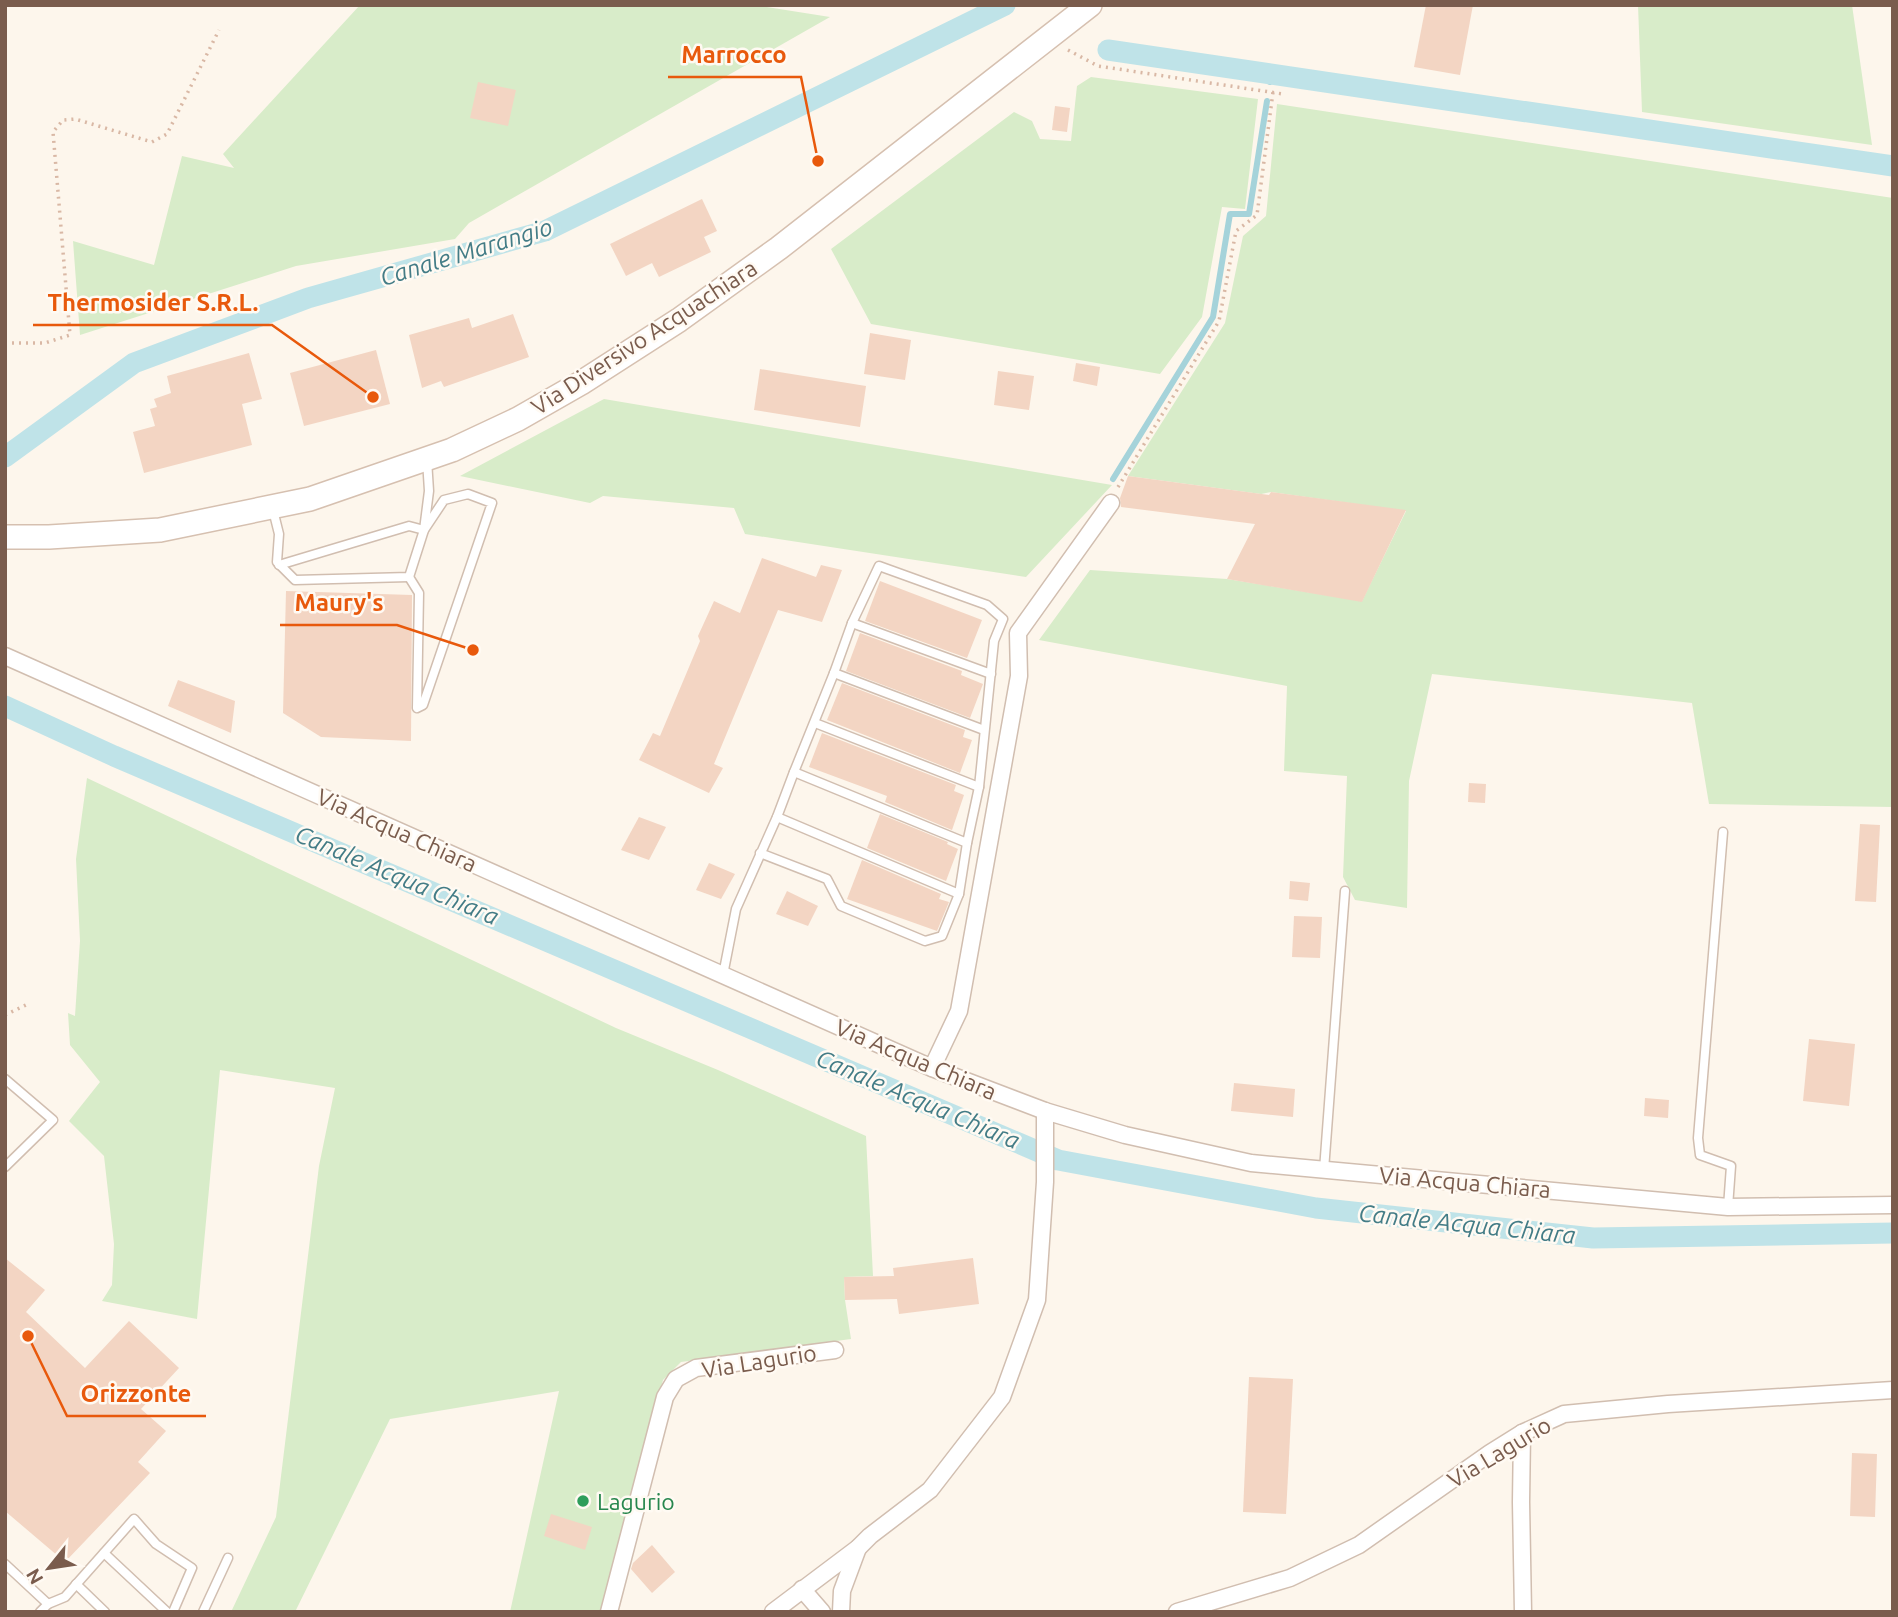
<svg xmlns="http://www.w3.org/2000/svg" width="1898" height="1617" font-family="Ubuntu,sans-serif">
<rect width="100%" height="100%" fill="#fdf6ec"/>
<g fill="#d8ecc9">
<path d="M360,5H754L830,17L469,223L455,239L296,266L80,335L73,241L154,265L182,156L234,168L223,154Z"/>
<path d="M1638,5H1852L1872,145L1642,112Z"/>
<path d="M1091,77L1258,99L1245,209L1222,207L1202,317L1160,374L871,324L831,249L1014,112L1032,121L1040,139L1071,141L1077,86Z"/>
<path d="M1277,104L1893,198V807L1709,804L1692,703L1432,674L1409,781L1407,908L1355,900L1343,877L1347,776L1284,771L1287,686L1039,640L1090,570L1227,579L1362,601L1406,511L1271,492L1261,494L1128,476L1225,323L1243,236L1266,216Z"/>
<path d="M604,399L1112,485L1026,577L745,534L734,508L603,496L590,503L460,476Z"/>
<path d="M87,778L616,1028L718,1070L866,1136L873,1276L844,1277L845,1300L851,1339L681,1362L663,1380L602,1612H510L559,1391L390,1419L295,1612H231L276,1517L319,1166L335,1088L220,1070L197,1319L102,1301L112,1285L114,1244L104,1156L69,1121L100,1082L70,1045L68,1013L75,1016L80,941L76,859Z"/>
</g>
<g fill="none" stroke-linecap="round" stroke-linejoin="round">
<g stroke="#a5d3da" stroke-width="6">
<path d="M1270,82L1271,74"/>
<path d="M1113,479L1213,317L1230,214H1249L1267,101"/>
</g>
<g stroke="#bfe3e8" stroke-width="21">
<path d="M1108,50L1893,166"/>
<path d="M5,457L134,363L308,298L545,231L1005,5"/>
<path d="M5,706L114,756L1058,1160L1316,1208L1593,1238L1893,1233"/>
</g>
</g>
<g fill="#f3d5c3">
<path d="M1426,5H1473L1460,75L1414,67Z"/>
<path d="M478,82L516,90L508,126L470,118Z"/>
<path d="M1055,106L1070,108L1067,132L1052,130Z"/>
<path d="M702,199L717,231L704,237L711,252L659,277L652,263L626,276L610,244Z"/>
<path d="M513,314L529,357L444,387L441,381L422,388L409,335L469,318L472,328Z"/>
<path d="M870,333L911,340L905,380L864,374Z"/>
<path d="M376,350L390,404L304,426L290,373Z"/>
<path d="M249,353L262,399L242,404L252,445L144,473L133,432L155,426L150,409L157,407L154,399L171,393L167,376Z"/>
<path d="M1076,363L1100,367L1097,386L1073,381Z"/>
<path d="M760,369L866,386L860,427L754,410Z"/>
<path d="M998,371L1034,376L1029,410L994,405Z"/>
<path d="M1128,476L1269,495L1271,492L1406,510L1362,602L1227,579L1255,524L1121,507L1120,498Z"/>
<path d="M762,558L816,577L821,565L842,570L822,622L778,610L714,764L723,768L709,793L639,760L653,733L660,736L700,641L698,636L714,601L740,613Z"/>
<path d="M880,581L982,620L967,658L865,621Z"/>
<path d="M286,591L412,595L411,741L321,737L283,713Z"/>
<path d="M860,633L962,671L961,675L983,684L970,718L846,671Z"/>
<path d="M178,680L235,701L231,733L168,706Z"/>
<path d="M842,683L965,730L963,737L972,740L960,773L827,720Z"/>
<path d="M822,733L956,785L954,791L964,795L952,830L885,802L887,796L809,767Z"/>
<path d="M1469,783L1486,784L1485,803L1468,802Z"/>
<path d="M880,814L948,842L947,844L958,849L946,881L867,848Z"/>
<path d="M639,817L666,827L649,860L621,850Z"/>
<path d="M1860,824L1880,825L1876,902L1855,901Z"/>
<path d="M862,860L941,894L939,899L949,902L937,931L847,899Z"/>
<path d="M709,863L735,874L721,899L696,890Z"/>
<path d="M1290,881L1310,883L1308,901L1289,899Z"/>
<path d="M787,891L818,906L808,926L776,914Z"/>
<path d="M1294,916L1322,917L1320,958L1292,957Z"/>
<path d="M1809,1039L1855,1044L1849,1106L1803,1101Z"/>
<path d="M1234,1083L1295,1089L1293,1117L1231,1111Z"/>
<path d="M1645,1098L1669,1100L1668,1118L1644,1116Z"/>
<path d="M5,1258L45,1290L26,1312L85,1368L129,1321L179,1368L141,1409L166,1431L138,1462L150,1473L65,1562L5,1511Z"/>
<path d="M973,1258L979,1304L899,1314L897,1299L845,1300L844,1277L894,1276L893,1268Z"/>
<path d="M1249,1377L1293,1379L1286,1514L1243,1512Z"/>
<path d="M1852,1453L1877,1454L1875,1517L1850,1516Z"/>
<path d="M551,1514L592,1527L585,1550L544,1536Z"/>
<path d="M652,1545L675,1572L652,1593L631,1569L633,1563Z"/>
</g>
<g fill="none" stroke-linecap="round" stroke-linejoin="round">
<g stroke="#d1beb0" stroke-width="11">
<g id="service">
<path d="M273,510L279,534L277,562L295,580L409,577L424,530L429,491L427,460"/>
<path d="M279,565L409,526L424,530L444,500L468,494L492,503L423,705L417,708L419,593L409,577"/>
<path d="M852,623L991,674"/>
<path d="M834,673L984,730"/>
<path d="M815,723L979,787"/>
<path d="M794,772L967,843"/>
<path d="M777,817L959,894"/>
<path d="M1723,832L1698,1138L1700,1155L1731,1166L1728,1207"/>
<path d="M723,975L736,909L777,817L794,772L834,673L852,623L879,566L987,605L1003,619L994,641L979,787L967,843L959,894L942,936L925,941L841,906L827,879L760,853"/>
<path d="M5,1079L53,1120L5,1167"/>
<path d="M1324,1170L1345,891"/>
<path d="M104,1553L167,1612"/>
<path d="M5,1564L48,1604L40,1612"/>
<path d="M76,1584L105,1612"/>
<path d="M48,1604L65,1597L134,1519L156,1544L192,1568L173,1612"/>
<path d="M203,1612L228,1558"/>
</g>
</g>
<g stroke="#d1beb0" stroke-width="19">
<g id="minor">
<path d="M5,656L932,1068L1045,1111L1125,1135L1251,1163L1728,1207L1893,1205"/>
<path d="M932,1068L959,1011L1019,676L1018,633L1111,503"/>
<path d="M1522,1433L1521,1502L1523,1612"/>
<path d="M802,1589L822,1612"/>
<path d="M609,1612L665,1397L676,1379L696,1368L835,1350"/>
<path d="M773,1612L858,1548L870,1536L930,1490L1002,1397L1037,1300L1045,1182V1111"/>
<path d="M841,1612L842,1591L858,1548"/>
<path d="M1177,1612L1290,1578L1359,1545L1490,1453L1522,1433L1564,1414L1668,1404L1893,1390"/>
</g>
</g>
<g stroke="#d6c0b0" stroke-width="26">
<path id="secondary" d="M5,537H49L160,530L310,499L452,450L518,419L581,383L679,320L779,248L1090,5"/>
</g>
<g stroke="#d9b8a5" stroke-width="3.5" stroke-dasharray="2 5" stroke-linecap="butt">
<path d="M1068,50L1098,66L1283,94"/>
<path d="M5,343H45L70,335L53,132L63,120L75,119L152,142L167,134L219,30"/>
<path d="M1118,487L1219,321L1236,231L1257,215L1273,92"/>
<path d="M5,1015L28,1004"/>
</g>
<use href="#service" stroke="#fff" stroke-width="8"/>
<use href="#minor" stroke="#fff" stroke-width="16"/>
<use href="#secondary" stroke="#fff" stroke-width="23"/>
</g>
<circle fill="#2e9e5b" stroke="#fffaf3" stroke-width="2.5" cx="583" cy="1501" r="7"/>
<g text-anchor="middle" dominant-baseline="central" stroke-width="5" stroke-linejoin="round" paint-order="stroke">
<g font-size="23" fill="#7a5c4d" stroke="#fffaf3">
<text transform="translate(644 337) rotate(-33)">Via Diversivo Acquachiara</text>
<text transform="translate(397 830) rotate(24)">Via Acqua Chiara</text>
<text transform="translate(916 1059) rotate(23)">Via Acqua Chiara</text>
<text transform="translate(1465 1182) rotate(5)">Via Acqua Chiara</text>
<text transform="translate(759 1361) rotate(-9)">Via Lagurio</text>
<text transform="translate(1499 1452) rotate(-31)">Via Lagurio</text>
</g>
<g font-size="23" fill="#27864d" stroke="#fffaf3" text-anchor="start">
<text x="597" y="1501">Lagurio</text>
</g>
<g font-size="24" font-style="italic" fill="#437c86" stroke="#fffaf3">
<text transform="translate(466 252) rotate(-17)">Canale Marangio</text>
<text transform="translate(397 875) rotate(23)">Canale Acqua Chiara</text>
<text transform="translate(918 1099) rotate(23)">Canale Acqua Chiara</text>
<text transform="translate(1467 1224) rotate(6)">Canale Acqua Chiara</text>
</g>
</g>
<path fill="none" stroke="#e8590c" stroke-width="2.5" d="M818 161L801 77H668M373 397L272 325H33M473 650L397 625H280M28 1336L67 1416H206"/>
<g fill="#e8590c" stroke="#fffaf3" stroke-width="2.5">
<circle cx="818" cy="161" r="7"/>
<circle cx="373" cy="397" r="7"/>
<circle cx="473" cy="650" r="7"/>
<circle cx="28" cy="1336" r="7"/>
</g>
<g font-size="24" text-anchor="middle" font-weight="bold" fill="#e8590c" stroke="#fffaf3" stroke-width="5" stroke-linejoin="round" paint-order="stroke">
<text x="734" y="63">Marrocco</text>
<text x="153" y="311">Thermosider S.R.L.</text>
<text x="339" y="611">Maury's</text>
<text x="136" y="1402">Orizzonte</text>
</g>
<rect width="1898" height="1617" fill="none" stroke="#7a5c4d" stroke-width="14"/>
<g transform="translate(49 1568) rotate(240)" stroke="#fffaf3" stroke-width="5" paint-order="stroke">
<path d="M0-5L12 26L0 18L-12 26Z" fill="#7a5c4d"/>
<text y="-10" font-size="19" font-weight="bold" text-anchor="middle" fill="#7a5c4d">N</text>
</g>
</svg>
